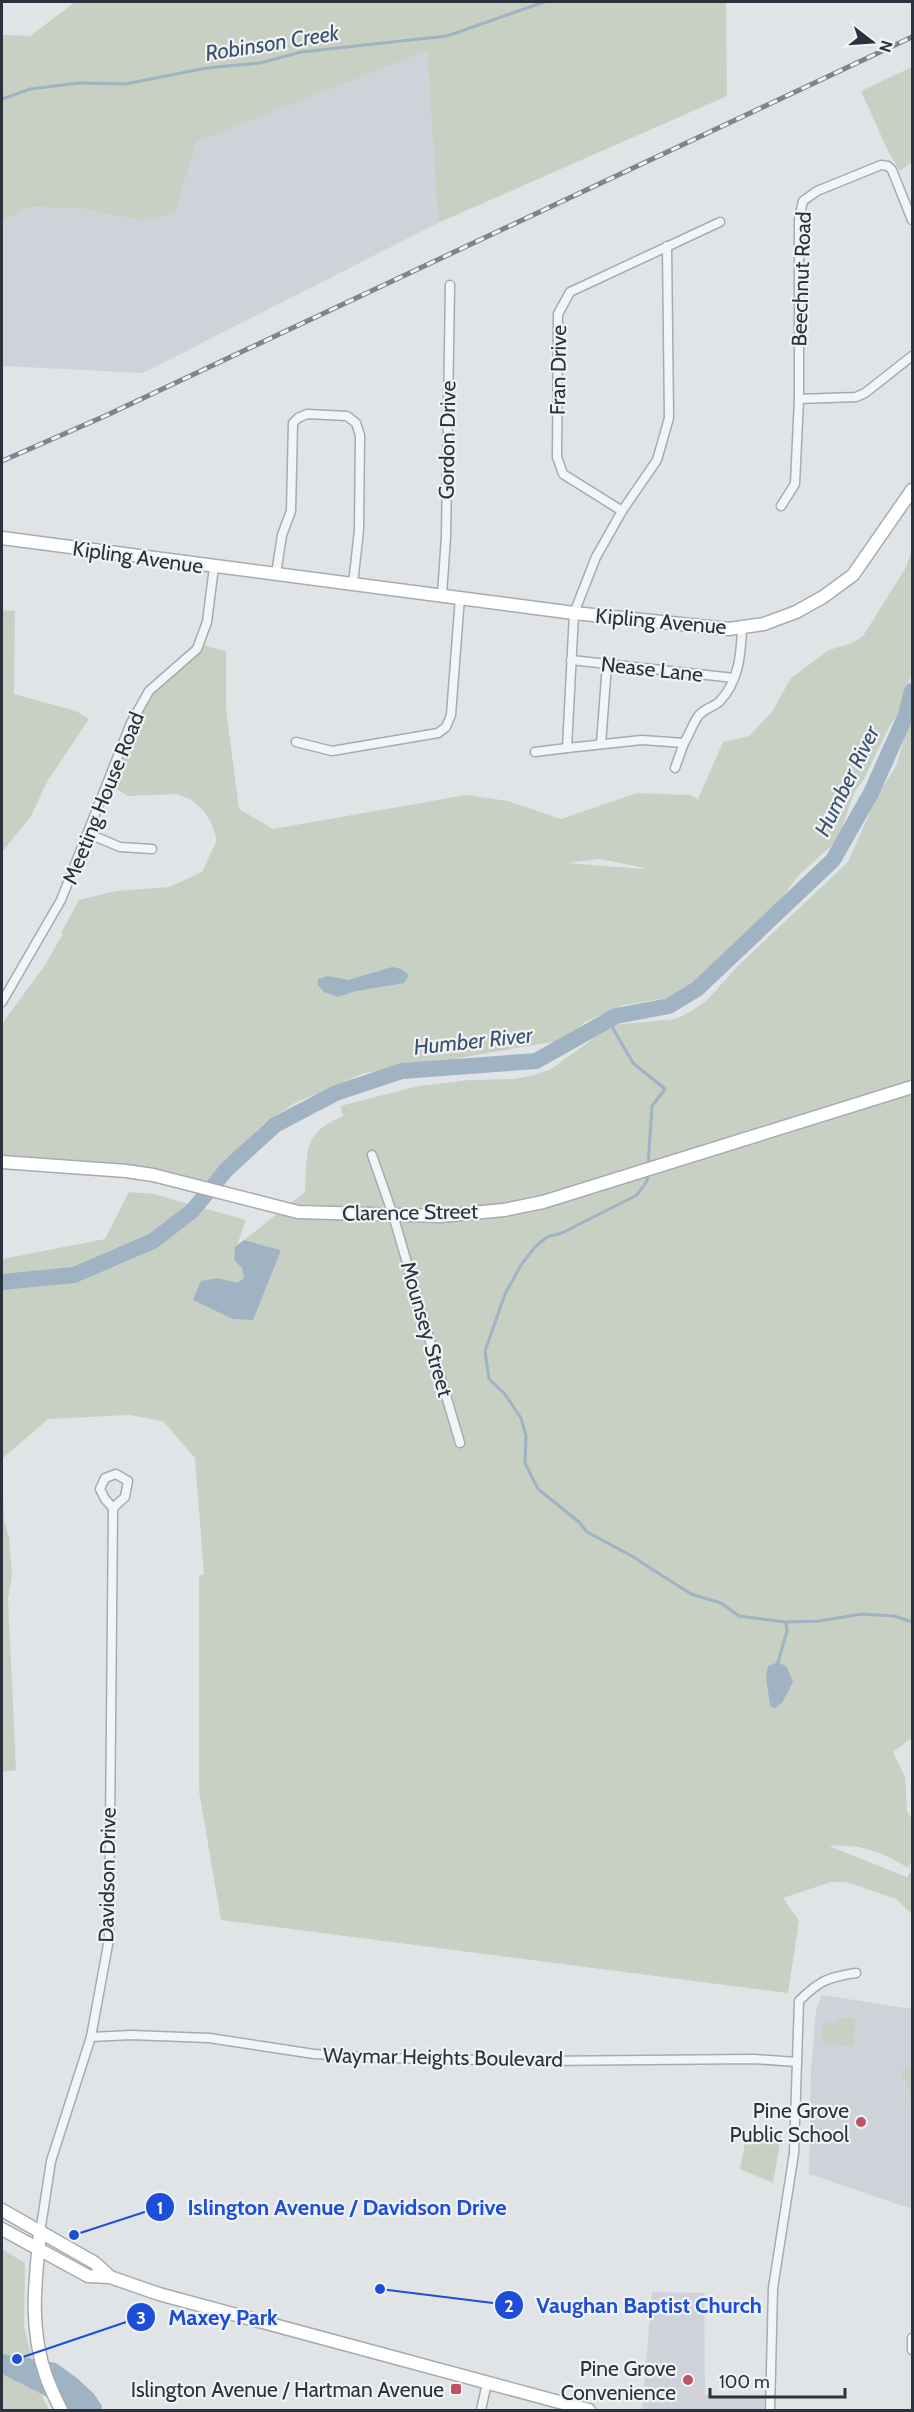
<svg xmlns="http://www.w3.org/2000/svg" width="914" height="2412" font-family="Cabin,sans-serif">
<rect width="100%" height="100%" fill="#e0e4e7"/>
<g fill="#cfd3d9">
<path d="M427,51L438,223L143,373L2,366V221L29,207L85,209L142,221L175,213L197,142Z"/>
<path d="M822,1995L912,2009V2209L809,2174L811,2070L816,2009Z"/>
<path d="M652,2292L704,2293L705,2395L764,2396V2410H642Z"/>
</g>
<g fill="#c7d0c3" fill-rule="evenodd">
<path d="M75,2H726L727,96L438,223L427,51L197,142L175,213L142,221L85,209L29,207L2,221V35L30,36Z"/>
<path d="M912,67V162L900,171L888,151L861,91Z"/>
<path d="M912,550V673L899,714L890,725L864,779L854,793L842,828L832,845L798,876L776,906L684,995L624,1005L585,1022L570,1036L552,1042L459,1058L433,1065L364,1073L293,1104L263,1124L206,1181L128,1168L2,1156V1024L45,965L63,934L61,933L79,900L116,891L169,887L202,872L217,840L212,825L204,811L192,800L176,794L128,796L105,782L143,698L199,644L226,651V709L239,809L273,829L466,795L508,801L561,819L637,793L689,795L698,799L723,742L749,736L772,712L791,678L829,650L852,643L863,636L905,569ZM600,859L645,868V869L566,863Z"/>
<path d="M2,610L15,611L14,694L76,711L89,719L48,780L31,816L2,852Z"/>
<path d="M912,713V1738L893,1752L905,1777L907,1811L912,1819V1861L908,1868C884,1852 858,1843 829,1846L907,1877L912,1870V1914L896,1899L847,1882H831L783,1898L799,1921L788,1993L221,1920L199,1791V1576L204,1574L195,1458L163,1421L129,1415L48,1419L2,1459V1259L105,1239L129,1192L154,1194L246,1220L235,1251L242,1268L244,1278L214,1306L281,1250L244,1240L305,1192C308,1152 301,1134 343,1116L340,1106L419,1086L470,1080L515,1079L534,1075L551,1069L612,1025L676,1019L693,1010L707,1000L738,966L848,862L877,796L896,766Z"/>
<path d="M2,1469L4,1520L9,1538L12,1574L8,1599L16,1770L2,1772Z"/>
<path d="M840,2017L855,2019L854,2046L825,2044L821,2040L823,2023H837Z"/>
<path d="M912,2065V2099L909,2097L911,2094L900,2071Z"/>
<path d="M782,2131L773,2183L740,2169L747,2133Z"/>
<path d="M2,2249L25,2263L24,2327L40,2392L49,2410H2Z"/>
</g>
<g fill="#a0b3c3">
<path d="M392,967L401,969L409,975L404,983L356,991L338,997L324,992L318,985V979L328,976L348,980Z"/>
<path d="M244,1240L281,1250L253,1320L233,1319L193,1300L201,1281L218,1278L237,1283L244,1278L242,1268L234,1260L235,1247Z"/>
<path d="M778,1662L787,1667L793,1682L782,1703L775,1708L770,1706L766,1677L768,1666Z"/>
<path d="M2,2354L56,2363L77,2378L94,2394L102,2406L101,2410H69L38,2392L2,2374Z"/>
</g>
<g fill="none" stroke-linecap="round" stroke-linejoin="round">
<g stroke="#a0b3c3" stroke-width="3">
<path d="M2,99L30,89L79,83L125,84L207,68L260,63L301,52L447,36L544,2"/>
<path d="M608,1020L633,1063L665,1089L652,1106L648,1166"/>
<path d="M648,1173L647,1181L637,1195L562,1233L547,1237L535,1247L521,1265L505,1294L485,1351L489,1379L504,1393L521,1418L526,1436L525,1463L538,1489L579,1522L587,1532L630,1555L691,1594L721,1603L739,1616L786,1622L819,1621L862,1614L894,1616L912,1622"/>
<path d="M778,1662L787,1631L786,1623"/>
</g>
<path stroke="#a0b3c3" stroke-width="16" d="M2,1282L74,1275L153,1241L192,1211L227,1169L275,1125L336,1093L402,1071L536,1061L616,1016L669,1006L697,989L833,860L871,793L906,715L912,691"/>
<g stroke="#a6abb1" stroke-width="11">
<g id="street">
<path d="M667,246L669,418L657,460L622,511L596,557L574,613L567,748L642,740L684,743C689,735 694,721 699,715C704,709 713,707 719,702C739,682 741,654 742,628"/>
<path d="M799,399L856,397L865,393L912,356"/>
<path d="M781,506L795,484L799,399V219L803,201L817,191L881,165L888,166L892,170L912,220"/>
<path d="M622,511L563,474L557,457L558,314L570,292L720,222"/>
<path d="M276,574L282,535L291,511L293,423L298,418L307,414L347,416L356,423L360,435L359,530L353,584"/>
<path d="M442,595L446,537L450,285"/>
<path d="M571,660L734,678"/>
<path d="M296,742L332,751L438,733L446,727L451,715L460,597"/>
<path d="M601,744L607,664"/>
<path d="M535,752L567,748"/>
<path d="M675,768L684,743"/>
<path d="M89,834L120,847L152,849"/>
<path d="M2,1002L61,900L131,723L149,691L197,649L207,622L214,567"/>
<path d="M372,1155L393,1215L460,1443"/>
<path d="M91,2037L131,2035L209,2038L314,2054L384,2058L540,2061L753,2059L797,2062"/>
<path d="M40,2233L51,2161L91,2037L109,1939L113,1508L105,1499L100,1489L105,1478L116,1474L128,1481L125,1497L113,1508"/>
<path d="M912,2338V2350"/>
<path d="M481,2410L487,2383"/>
<path d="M770,2410L773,2288L794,2153L799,2001C819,1981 828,1977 856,1973"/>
</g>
</g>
<g stroke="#a6abb1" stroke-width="15">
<g id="secondary">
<path d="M2,538L574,613L729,629L764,624L796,612L823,597L853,575L912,490"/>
<path d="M2,1162L126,1171L153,1175L298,1212L440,1216L504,1210L543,1202L912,1087"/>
<path d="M2,2210L95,2263L110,2277"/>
<path d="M2,2229L88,2276L110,2277L159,2294L589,2410"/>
<path d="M40,2233C35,2282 29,2329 46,2376C50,2388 56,2399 61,2410"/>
</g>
</g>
<use href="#street" stroke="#f3f4f6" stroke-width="8"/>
<use href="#secondary" stroke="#fff" stroke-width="12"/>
<g stroke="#7c848f" stroke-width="5">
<path id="rail" d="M2,461L105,416L912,37"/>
</g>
<use href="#rail" stroke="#f0f2f5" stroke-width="3" stroke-dasharray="9" stroke-linecap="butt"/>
</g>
<g fill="#be546a" stroke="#f0f2f5" stroke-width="2">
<circle cx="861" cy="2122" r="6"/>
<circle cx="688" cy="2380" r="6"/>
<rect x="450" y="2383" width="12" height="12" rx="3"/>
</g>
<g text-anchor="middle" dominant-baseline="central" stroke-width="4.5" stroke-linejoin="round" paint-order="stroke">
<g font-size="21" fill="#2b323d" stroke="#f0f2f5">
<text transform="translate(801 279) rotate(-88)">Beechnut Road</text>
<text transform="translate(558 370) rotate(-89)">Fran Drive</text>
<text transform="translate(447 440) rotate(-89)">Gordon Drive</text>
<text transform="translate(138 557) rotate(8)">Kipling Avenue</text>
<text transform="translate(661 621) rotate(5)">Kipling Avenue</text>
<text transform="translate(652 669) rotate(6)">Nease Lane</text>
<text transform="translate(103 798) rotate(-68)">Meeting House Road</text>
<text transform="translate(410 1212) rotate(-1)">Clarence Street</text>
<text transform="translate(427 1329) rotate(74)">Mounsey Street</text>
<text transform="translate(107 1875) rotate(-89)">Davidson Drive</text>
<text transform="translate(443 2057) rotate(1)">Waymar Heights Boulevard</text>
</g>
<g font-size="21" fill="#2b323d" stroke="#f0f2f5" text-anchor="end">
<text x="849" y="2110">Pine Grove<tspan x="849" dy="24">Public School</tspan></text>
<text x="676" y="2368">Pine Grove<tspan x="676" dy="24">Convenience</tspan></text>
<text x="444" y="2389">Islington Avenue / Hartman Avenue</text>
</g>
<g font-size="22" font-style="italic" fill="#3a536c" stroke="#f0f2f5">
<text transform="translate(272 43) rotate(-9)">Robinson Creek</text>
<text transform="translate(847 781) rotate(-64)">Humber River</text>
<text transform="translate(473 1041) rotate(-6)">Humber River</text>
</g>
</g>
<path fill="none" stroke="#1d4ed8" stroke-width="2" d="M74 2235L160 2207M380 2289L509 2305M17 2359L141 2317"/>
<g fill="#1d4ed8" stroke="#f0f2f5" stroke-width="2">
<circle cx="74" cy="2235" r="6"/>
<circle cx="380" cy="2289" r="6"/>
<circle cx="17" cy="2359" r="6"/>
<circle cx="160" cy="2207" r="15"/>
<circle cx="509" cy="2305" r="15"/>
<circle cx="141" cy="2317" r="15"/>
</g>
<g font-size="18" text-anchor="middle" font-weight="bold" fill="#fff">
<text x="160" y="2214">1</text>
<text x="509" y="2312">2</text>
<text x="141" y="2324">3</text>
</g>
<g font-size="22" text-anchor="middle" font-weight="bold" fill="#1d4ed8" stroke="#f0f2f5" stroke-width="4.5" stroke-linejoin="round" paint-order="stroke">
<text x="347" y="2215">Islington Avenue / Davidson Drive</text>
<text x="649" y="2313">Vaughan Baptist Church</text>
<text x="223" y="2325">Maxey Park</text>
</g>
<rect width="914" height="2412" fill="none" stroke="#2b323d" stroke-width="6"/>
<g transform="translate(872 42) rotate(107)" stroke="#f0f2f5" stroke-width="4.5" paint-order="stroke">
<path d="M0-4.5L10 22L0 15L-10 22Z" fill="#2b323d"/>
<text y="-9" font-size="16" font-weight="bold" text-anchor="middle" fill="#2b323d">N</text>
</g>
<path d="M710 2388v9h135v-9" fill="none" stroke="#2b323d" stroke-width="3"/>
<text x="719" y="2388" font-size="18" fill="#2b323d" stroke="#f0f2f5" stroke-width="4.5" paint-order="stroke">100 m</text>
</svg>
